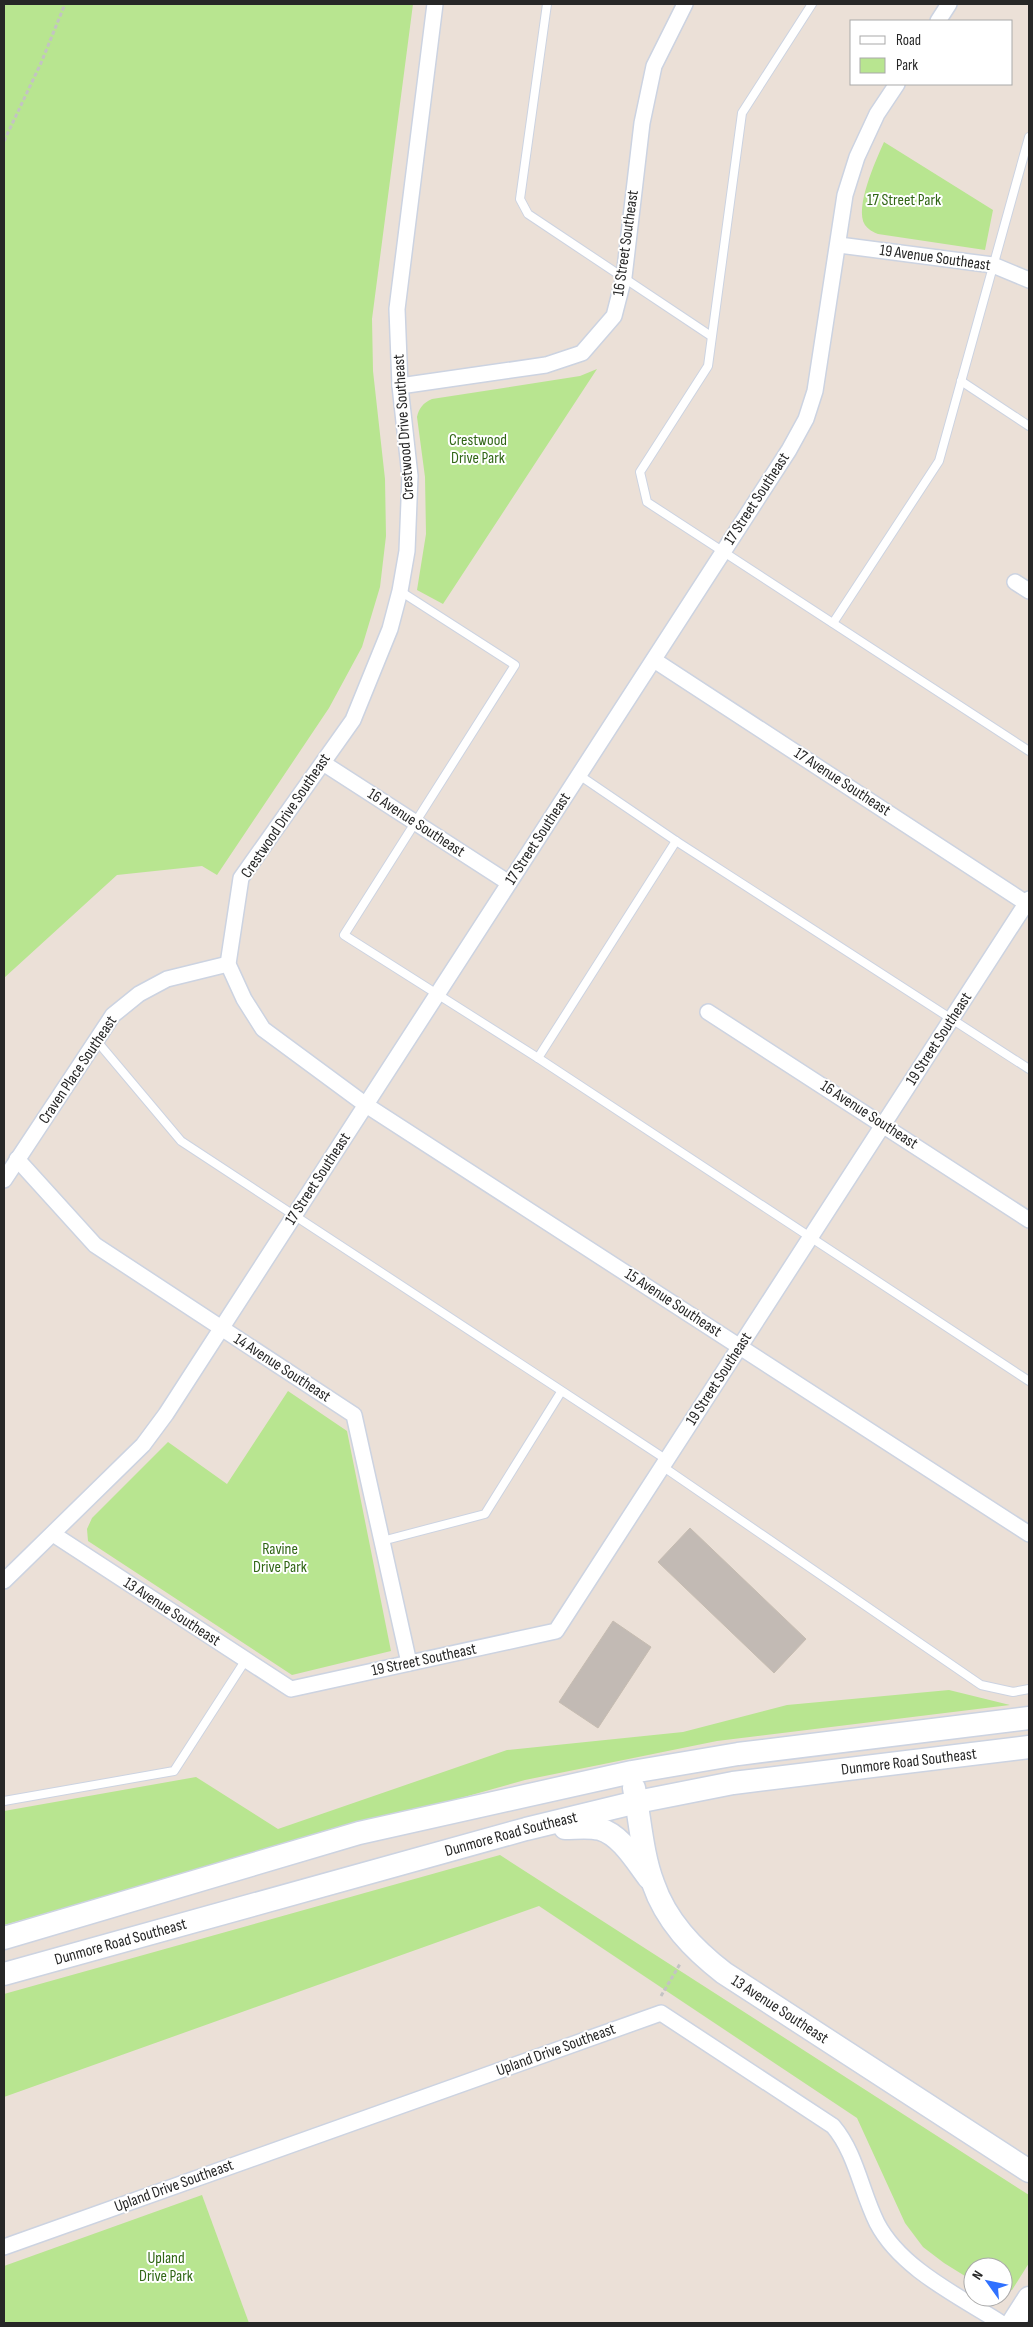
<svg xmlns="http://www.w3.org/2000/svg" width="1033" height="2327" font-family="'Sofia Sans Condensed',sans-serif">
<rect width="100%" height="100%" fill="#ebe0d7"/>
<g fill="#b8e590">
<path d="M4,4H413L372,319L373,371L385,479L386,536L380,587L362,647L329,708L217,875L202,866L117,875L4,978Z"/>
<path d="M884,142L993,210L985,250L878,234C873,232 869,230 865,225C854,208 876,160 884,142Z"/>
<path d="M597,369L443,604L417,590L426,534L425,477L417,417C419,408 423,403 432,399L580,376Z"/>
<path d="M288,1391L347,1431L391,1651L292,1675L88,1541L87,1529L92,1518L168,1442L227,1484Z"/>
<path d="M949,1690L1010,1705L717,1741L525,1780L4,1925V1811L196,1777L278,1829L507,1750L683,1732L787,1705Z"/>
<path d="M500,1855L1029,2195V2263L1012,2290L1003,2292V2267H973V2281L944,2263L923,2247L905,2223L857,2118L539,1906L4,2097V1994Z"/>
<path d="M202,2195L249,2323H4V2266Z"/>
</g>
<g fill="#c2bab4" stroke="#c6bcb1">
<path d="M690,1528L806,1639L774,1673L658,1562Z"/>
<path d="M613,1621L651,1647L598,1728L559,1702Z"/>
</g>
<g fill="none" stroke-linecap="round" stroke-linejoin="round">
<g stroke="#ccd3e1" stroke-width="10">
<g id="lane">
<path d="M547,4L520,199L528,214L711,336"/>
<path d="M812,4L742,113L708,366L640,472L647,502L1029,751"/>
<path d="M961,381L1029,426"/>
<path d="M400,591L515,665L344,935L538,1058L1029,1381"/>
<path d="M833,623L939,461L1029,137"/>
<path d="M579,775L676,841L1029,1069"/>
<path d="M96,1040L181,1141L667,1460"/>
<path d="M538,1058L676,841"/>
<path d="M662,1466L981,1685L1013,1692L1029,1689"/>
<path d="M382,1541L485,1514L561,1392"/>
<path d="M4,1801L174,1771L245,1661"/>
</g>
</g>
<g stroke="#ccd3e1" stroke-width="18">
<g id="street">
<path d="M435,4L397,309L400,386L410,476L407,551L400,591L390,629L353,720L241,878L228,964L244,999L263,1029L366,1105L1029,1534"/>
<path d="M938,21L949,4"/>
<path d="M839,245L993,265L1029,280"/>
<path d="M400,386L546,365L582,353L614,316L624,277L642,123L654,66L685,4"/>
<path d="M1015,582L1029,591"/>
<path d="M654,660L1029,905"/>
<path d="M323,763L509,883"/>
<path d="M708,1012L1029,1220"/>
<path d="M17,1159L95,1245L354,1415L409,1663"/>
<path d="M4,1180L113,1015L139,994L167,979L228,964"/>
<path id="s1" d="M53,1534L291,1689L556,1631L1029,899"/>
<path d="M4,1581L143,1445L166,1414L789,450L806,419L815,391L845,195L857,157L877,114L897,84"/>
<path d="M4,2247L661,2013L833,2126C856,2153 861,2191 877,2223C901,2269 959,2296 1001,2323"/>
</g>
</g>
<g stroke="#ccd3e1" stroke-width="25">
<g id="secondary">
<path id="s2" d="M634,1788C640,1819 642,1854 653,1883C666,1921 693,1949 724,1973L1029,2171"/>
<path d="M565,1828C576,1828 589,1826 600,1829C621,1835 636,1861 649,1878"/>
<path d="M4,1938L359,1833L632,1772L738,1754L1029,1718"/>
<path id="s3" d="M4,1974L526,1829L637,1802L733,1783L1029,1747"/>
<path d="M1013,2323L1029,2298"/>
</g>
</g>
<g stroke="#c3c3c3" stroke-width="3" stroke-dasharray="4 2.5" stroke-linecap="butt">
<path d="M4,141L41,63L65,4"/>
<path d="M661,1996L680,1964"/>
</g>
<use href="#lane" stroke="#fff" stroke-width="8"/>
<use href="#street" stroke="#fff" stroke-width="15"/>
<use href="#secondary" stroke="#fff" stroke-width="22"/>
</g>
<g text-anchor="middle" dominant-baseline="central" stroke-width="4" stroke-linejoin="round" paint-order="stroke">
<g font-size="16" fill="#306615" stroke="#fff">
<text x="904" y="200">17 Street Park</text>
<text x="478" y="440">Crestwood<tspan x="478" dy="18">Drive Park</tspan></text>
<text x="280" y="1549">Ravine<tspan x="280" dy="18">Drive Park</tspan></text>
<text x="166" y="2258">Upland<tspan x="166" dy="18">Drive Park</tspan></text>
</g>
<g font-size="16" fill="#272727" stroke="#fff">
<text transform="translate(626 243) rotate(-82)">16 Street Southeast</text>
<text transform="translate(935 258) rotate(8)">19 Avenue Southeast</text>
<text transform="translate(404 427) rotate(-94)">Crestwood Drive Southeast</text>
<text transform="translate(757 499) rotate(-57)">17 Street Southeast</text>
<text transform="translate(842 782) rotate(33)">17 Avenue Southeast</text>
<text transform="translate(286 816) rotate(-56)">Crestwood Drive Southeast</text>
<text transform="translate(416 823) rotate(33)">16 Avenue Southeast</text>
<text transform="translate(538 839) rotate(-57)">17 Street Southeast</text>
<text transform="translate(939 1039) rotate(-57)">19 Street Southeast</text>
<text transform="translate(78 1070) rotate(-56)">Craven Place Southeast</text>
<text transform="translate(869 1115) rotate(33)">16 Avenue Southeast</text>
<text transform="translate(318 1179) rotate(-57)">17 Street Southeast</text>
<text transform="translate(673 1303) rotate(33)">15 Avenue Southeast</text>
<text transform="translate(282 1368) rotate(33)">14 Avenue Southeast</text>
<text transform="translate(719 1379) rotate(-57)">19 Street Southeast</text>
<text stroke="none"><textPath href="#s1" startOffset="142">13 Avenue Southeast</textPath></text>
<text transform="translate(424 1660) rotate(-12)">19 Street Southeast</text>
<text stroke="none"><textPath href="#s3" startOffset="931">Dunmore Road Southeast</textPath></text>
<text stroke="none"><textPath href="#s3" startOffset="526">Dunmore Road Southeast</textPath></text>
<text stroke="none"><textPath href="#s3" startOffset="121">Dunmore Road Southeast</textPath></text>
<text stroke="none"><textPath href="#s2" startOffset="280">13 Avenue Southeast</textPath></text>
<text transform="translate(556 2050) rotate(-20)">Upland Drive Southeast</text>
<text transform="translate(174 2186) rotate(-20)">Upland Drive Southeast</text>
</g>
</g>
<rect width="1033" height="2327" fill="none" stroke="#272727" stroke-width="10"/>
<rect x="850" y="20" width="162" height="65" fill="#ffffff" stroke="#a9a9a9"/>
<rect x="860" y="36" width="25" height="8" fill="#ffffff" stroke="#a9a9a9"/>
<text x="896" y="45" font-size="15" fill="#272727">Road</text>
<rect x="860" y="58" width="25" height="15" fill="#b8e590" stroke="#a9a9a9"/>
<text x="896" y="70" font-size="15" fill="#272727">Park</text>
<g transform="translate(988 2282) rotate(303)"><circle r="24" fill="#ffffff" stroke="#a9a9a9"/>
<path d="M0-4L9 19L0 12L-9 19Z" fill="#3071ff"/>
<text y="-8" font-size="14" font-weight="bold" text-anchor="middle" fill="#272727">N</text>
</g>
</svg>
